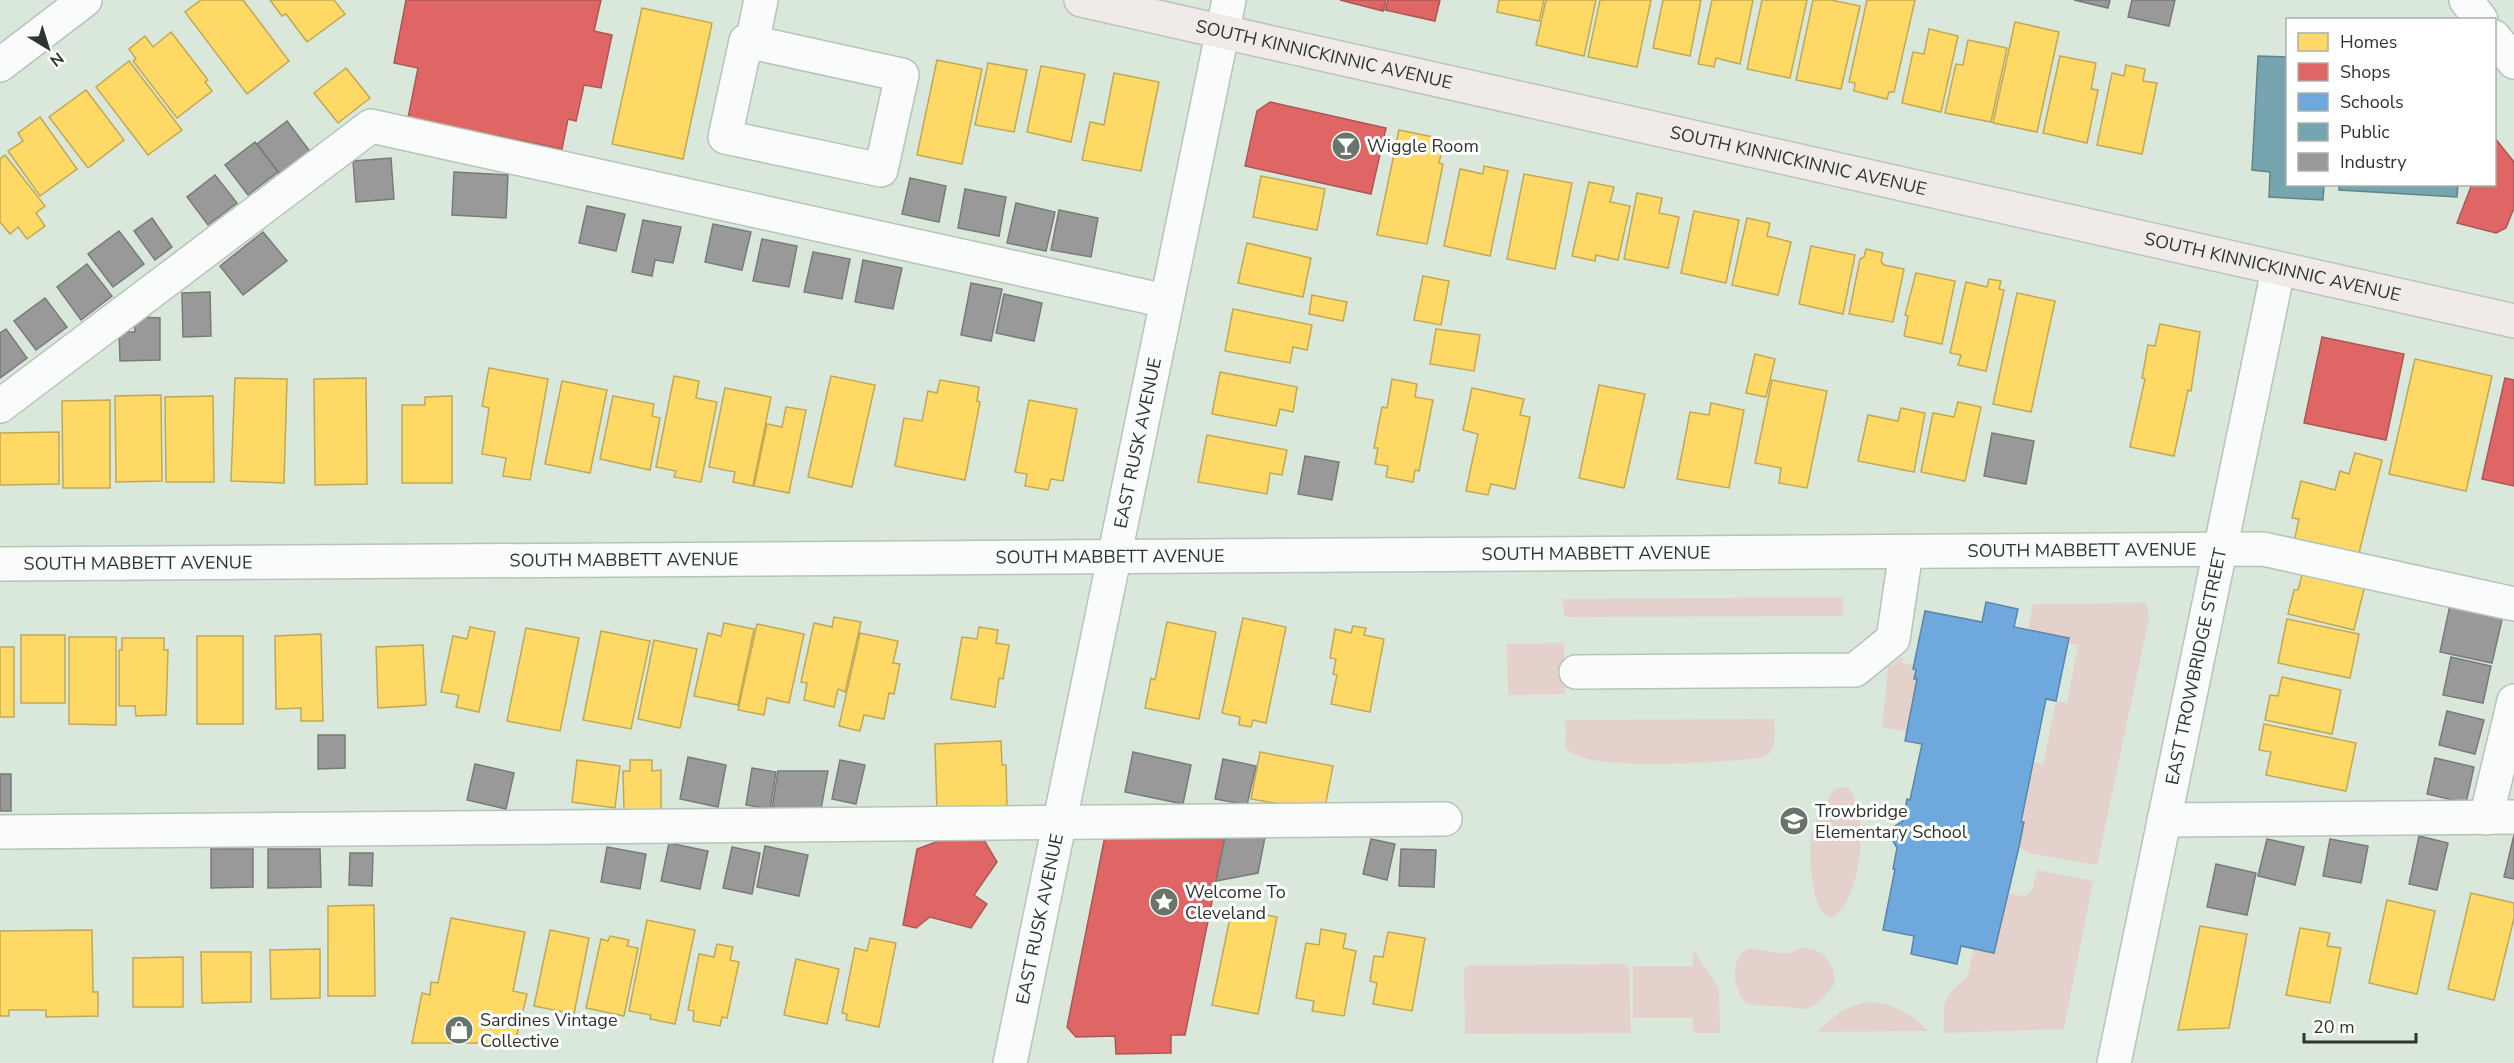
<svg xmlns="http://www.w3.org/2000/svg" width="2514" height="1063" font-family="'Nunito Sans',sans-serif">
<rect width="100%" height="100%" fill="#dae8dc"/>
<g fill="#e4d1cb">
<path d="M1843,597V616L1564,617L1563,599Z"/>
<path d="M2146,603L2149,618L2097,865L2029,853L2019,847L2023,822H2021L2033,762L2043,764L2056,701L2067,703L2078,645L2068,643L2069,638L2028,630L2033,604Z"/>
<path d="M1564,643L1565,694L1508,695L1507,644Z"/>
<path d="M1903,657L1902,663L1914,665V679H1917L1907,732L1882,727L1888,667Z"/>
<path d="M1774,719C1775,735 1778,749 1762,758C1731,761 1580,775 1566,747L1565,720Z"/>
<path d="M1847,787C1871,809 1862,904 1831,918C1810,913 1808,848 1812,830C1816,817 1825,804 1832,792L1837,788Z"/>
<path d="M2037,870L2093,881L2064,1029L1944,1033C1943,1004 1942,996 1967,978L1974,949L1993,953L2006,894L2025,896L2032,890Z"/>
<path d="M1751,948C1763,949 1776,954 1788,953C1795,952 1800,947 1807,948C1825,949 1837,969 1834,985L1818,1003L1808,1009L1748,1004C1732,992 1728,955 1751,948Z"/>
<path d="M1693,950L1719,988L1720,1033H1693V1018H1633V966H1693Z"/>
<path d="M1624,964L1629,969L1631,1033L1465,1034L1464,970L1469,965Z"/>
<path d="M1868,1002C1893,1003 1911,1013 1928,1031L1817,1032C1834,1016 1845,1006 1868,1002Z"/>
</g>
<g fill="#ffd966" stroke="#c0a855" stroke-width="1.5">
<path d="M201,0H243L289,61L247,94L185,12Z"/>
<path d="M270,0H334L345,14L307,42L286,14L282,16Z"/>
<path d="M1499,0H1544L1539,21L1497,12Z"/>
<path d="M1546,0H1596L1584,56L1536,45Z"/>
<path d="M1600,0H1651L1637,67L1588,57Z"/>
<path d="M1663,0H1701L1690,56L1653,48Z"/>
<path d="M1712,0H1753L1740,64L1716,58L1714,67L1698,64Z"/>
<path d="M1762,0H1807L1790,78L1747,69Z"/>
<path d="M1813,0H1831L1860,6L1841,89L1796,80Z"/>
<path d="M1867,0H1915L1894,92H1889L1887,99L1854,91L1855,83L1849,82Z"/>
<path d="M642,8L712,23L683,159L612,144Z"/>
<path d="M2015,22L2059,32L2037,132L1993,123Z"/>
<path d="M1929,29L1958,36L1941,112L1902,103L1913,52L1924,54Z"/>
<path d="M171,32L208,80L205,82L212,91L177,118L133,61L136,59L129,49L145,36L153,47Z"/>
<path d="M1968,40L2007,48L1991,122L1945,113L1956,64L1963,65Z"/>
<path d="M2060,56L2096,63L2091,89L2098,90L2087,143L2043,133Z"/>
<path d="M937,60L982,69L962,164L917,155Z"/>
<path d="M129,61L182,130L148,155L96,87Z"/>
<path d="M988,63L1027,70L1014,132L975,125Z"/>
<path d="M2126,65L2145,69L2143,81L2157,83L2142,154L2097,145L2112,73L2124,76Z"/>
<path d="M1041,66L1085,74L1071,142L1027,132Z"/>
<path d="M346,68L370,98L338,123L314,93Z"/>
<path d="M1114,73L1159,82L1141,171L1082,160L1090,122L1104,125Z"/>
<path d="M86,90L124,140L88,168L49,117Z"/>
<path d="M40,117L77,169L40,196L8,151L23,141L18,133Z"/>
<path d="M1399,130L1444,139L1439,163L1443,164L1427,244L1377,235Z"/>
<path d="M5,155L45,206L36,213L45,226L27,239L18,227L10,234L0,222V159Z"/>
<path d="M1484,166L1508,171L1490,256L1444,246L1460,169L1483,174Z"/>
<path d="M1524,174L1572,183L1555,269L1507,259Z"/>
<path d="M1261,176L1325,189L1317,230L1253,217Z"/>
<path d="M1589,182L1614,187L1610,202L1630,206L1618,260L1596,255L1595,261L1572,256Z"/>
<path d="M1637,193L1662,198L1659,213L1679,217L1668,268L1624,259Z"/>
<path d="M1694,211L1739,220L1726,283L1681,273Z"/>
<path d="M1747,218L1770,223L1767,236L1791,242L1778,295L1732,285Z"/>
<path d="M1247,243L1311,258L1303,297L1238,283Z"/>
<path d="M1811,246L1855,255L1843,314L1799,304Z"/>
<path d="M1866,249L1883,253L1881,261L1884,265L1904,269L1893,322L1849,314L1860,259L1864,257Z"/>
<path d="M1916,273L1955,281L1942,344L1904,336L1908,316L1905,315Z"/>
<path d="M1423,276L1449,281L1441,325L1414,320Z"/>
<path d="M1989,279L2001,281L1999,289L2004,290L1986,371L1958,365L1961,355L1950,353L1966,282L1987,287Z"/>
<path d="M2017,293L2055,301L2031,412L1993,404Z"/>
<path d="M1312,295L1347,302L1343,321L1309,314Z"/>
<path d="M1233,309L1312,325L1307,350L1293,347L1290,363L1225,351Z"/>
<path d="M2160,324L2200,332L2191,391L2188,390L2174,456L2130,447L2145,379L2142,378L2148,345L2155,346Z"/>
<path d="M1436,329L1480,335L1474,371L1430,364Z"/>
<path d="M1755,354L1775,359L1766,397L1746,393Z"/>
<path d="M2415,359L2492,376L2466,491L2389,474Z"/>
<path d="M489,368L548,379L530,480L503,476L506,458L482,454L489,408L482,406Z"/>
<path d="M1220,372L1297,387L1293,412L1280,409L1276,426L1212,414Z"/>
<path d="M674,376L699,381L696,398L717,402L701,482L674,477L676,471L656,467Z"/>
<path d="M831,376L875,385L852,487L808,477Z"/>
<path d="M235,378L287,379L284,483L231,481Z"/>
<path d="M366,378L367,484L315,485L314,379Z"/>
<path d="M1392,379L1417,384L1415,397L1433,400L1419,471L1415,470L1413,482L1386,477L1388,466L1375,464L1378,448H1374L1382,407L1387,408Z"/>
<path d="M940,380L979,387L977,401L980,402L965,480L895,466L904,418L922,421L928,391L937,393Z"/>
<path d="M1772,380L1827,391L1807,488L1779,483L1781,468L1755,463Z"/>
<path d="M562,381L607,390L590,473L545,464Z"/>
<path d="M1599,385L1645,394L1624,488L1579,478Z"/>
<path d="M725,388L771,397L753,486L733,482L735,472L709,467Z"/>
<path d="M1472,388L1524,399L1520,415L1530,417L1515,489L1491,484L1488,495L1466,491L1478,434L1463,430Z"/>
<path d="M161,395L162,481L116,482L115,396Z"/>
<path d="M213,396L214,482H166L165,397Z"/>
<path d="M452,396V483H402V405H425V397Z"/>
<path d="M613,396L654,404L652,416L660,418L650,470L600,459Z"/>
<path d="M110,400V488H63L62,401Z"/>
<path d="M1029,400L1077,409L1063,481L1051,479L1048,490L1025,486L1027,474L1015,472Z"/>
<path d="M1958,402L1981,407L1965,481L1921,472L1933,413L1954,417Z"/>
<path d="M1711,403L1744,410L1729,488L1677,479L1690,412L1709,415Z"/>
<path d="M786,407L806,410L789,493L754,486L767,424L782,427Z"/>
<path d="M1901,408L1925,413L1914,472L1858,461L1868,415L1898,421Z"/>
<path d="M59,432V484L0,485V433Z"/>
<path d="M1207,435L1287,450L1282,475L1270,473L1267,494L1198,482Z"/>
<path d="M2355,453L2382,460L2358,557L2294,542L2299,519L2292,518L2301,481L2335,490L2340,471L2349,474Z"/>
<path d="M2303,571L2365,585L2354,630L2288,614L2294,590H2298Z"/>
<path d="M834,617L861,622L845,692L838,689L834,707L804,700L807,683L801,682L814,623L832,627Z"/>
<path d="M1243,618L1286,627L1266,723L1253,720L1251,727L1239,725L1240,717L1222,713Z"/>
<path d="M2287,619L2359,634L2350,678L2278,663Z"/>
<path d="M1167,622L1216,632L1199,719L1145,708L1151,678L1155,680Z"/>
<path d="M724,623L754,629L738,705L694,696L708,633L721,636Z"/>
<path d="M757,624L804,634L789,703L767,698L764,715L738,710Z"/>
<path d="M1353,626L1366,628L1364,635L1384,639L1370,712L1331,704L1337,675L1333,674L1336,659L1330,658L1335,629L1351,633Z"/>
<path d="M470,627L495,632L479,712L456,707L459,695L441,692L453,636L467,639Z"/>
<path d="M979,627L998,630L996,643L1009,645L1003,679L999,678L995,707L951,699L962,637L977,639Z"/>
<path d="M526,628L579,638L560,731L507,721Z"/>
<path d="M601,631L650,641L631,729L583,720Z"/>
<path d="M860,633L898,641L893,663L900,664L894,694L889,693L884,719L864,715L860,731L839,726Z"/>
<path d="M321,634L323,721H301V708L276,709L275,636Z"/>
<rect x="21" y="635" width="44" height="68"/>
<rect x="197" y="636" width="46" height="88"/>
<path d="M69,637H116V725L69,724Z"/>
<path d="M122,638H164V650H168L166,715L136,716L135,706H119V650H122Z"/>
<path d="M654,640L697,649L680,728L638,719Z"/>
<path d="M423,645L426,705L378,708L376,647Z"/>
<rect x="0" y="647" width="14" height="70"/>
<path d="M2282,677L2341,690L2332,734L2265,720L2270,695L2278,696Z"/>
<path d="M2264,724L2356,743L2346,791L2266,775L2271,752L2259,750Z"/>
<path d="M1001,741L1002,765H1006L1007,809L937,812L935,744Z"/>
<path d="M1260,752L1333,766L1324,812L1251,799Z"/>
<path d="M577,760L620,766L615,808L572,802Z"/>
<path d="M630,760H652V771L661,770V812L624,811L623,771H630Z"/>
<path d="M2471,893L2514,903V918L2494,1000L2448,989Z"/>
<path d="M2387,900L2435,911L2417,994L2369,983Z"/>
<path d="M374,905L375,996H328V906Z"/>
<path d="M1251,912L1277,917L1258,1014L1212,1005L1231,913L1250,917Z"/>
<path d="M451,918L525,932L513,991L527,994L515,1043H412L422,993L430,995L431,982L438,983Z"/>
<path d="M647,920L695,930L675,1024L650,1019L651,1015L629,1011Z"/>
<path d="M2200,926L2247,934L2229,1028L2178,1030Z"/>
<path d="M2300,928L2330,933L2327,946L2341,948L2330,1003L2286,995Z"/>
<path d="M1321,929L1346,934L1343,948L1356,951L1344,1016L1312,1011L1314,1001L1296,998L1306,943L1319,945Z"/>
<path d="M92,930L93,992H98V1016L46,1017V1010H9V1016H0V931Z"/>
<path d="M550,930L589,938L574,1014L534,1006Z"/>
<path d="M1388,932L1425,938L1412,1011L1373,1004L1377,983L1370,981L1374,956L1383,957Z"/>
<path d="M610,936L629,940L627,946L638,948L624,1016L586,1008L601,939L608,941Z"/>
<path d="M870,938L896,943L879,1027L846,1020L847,1014L842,1013L855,948L867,951Z"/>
<path d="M717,944L733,947L730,960L739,962L727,1018L722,1017L720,1026L693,1021L694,1011L688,1010L699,954L714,957Z"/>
<path d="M320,949V998L271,999L270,950Z"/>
<path d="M201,952H251V1002L202,1003Z"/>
<path d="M183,957V1007H133V958Z"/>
<path d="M796,959L839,969L827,1024L784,1015Z"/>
</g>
<g fill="#e06666" stroke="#aa5855" stroke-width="1.5">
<path d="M406,0H601L594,31L612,35L601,88L584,85L576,121L568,119L562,149L408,118L418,68L394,63Z"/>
<path d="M1340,0H1386L1383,11Z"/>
<path d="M1388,0H1440L1435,21L1385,10Z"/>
<path d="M1270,102L1386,128L1371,194L1245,166L1257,111Z"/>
<path d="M2494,137L2514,162V208L2506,228L2496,233L2457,223L2472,184H2494Z"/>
<path d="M2322,337L2404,354L2386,440L2304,423Z"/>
<path d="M2505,378L2514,380V486L2482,479Z"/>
<path d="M1105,836L1225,837L1185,1035H1171V1053L1116,1054L1115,1036L1076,1037L1067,1027Z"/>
<path d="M944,839L984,840L997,862L974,895L987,904L971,928L930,917L916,928L903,925L917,849Z"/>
</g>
<path fill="#6fa8dc" stroke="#5b86a8" stroke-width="1.5" d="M1986,602L2018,609L2014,627L2069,638L2056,701L2046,699L2021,822H2024L2019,847L1994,953L1961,946L1957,964L1911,954L1914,936L1883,930L1895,869H1893L1897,848L1893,841L1895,826L1903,821L1907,799L1910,800L1922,744L1905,741L1917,679H1914L1916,670L1913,669L1925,611L1982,622Z"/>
<g fill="#76a5af" stroke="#608488" stroke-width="1.5">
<path d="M2258,56L2288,57V184H2324L2323,200L2269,197L2270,172L2252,170Z"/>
<path d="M2339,184H2458L2457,197L2339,190Z"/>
</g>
<g fill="#999" stroke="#787b79" stroke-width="1.5">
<path d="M2074,0H2110L2108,8Z"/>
<path d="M2132,0H2175L2169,26L2128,17Z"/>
<path d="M287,121L312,154L282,177L257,144Z"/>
<path d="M255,142L278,172L248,195L225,165Z"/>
<path d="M391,158L394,199L356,202L353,161Z"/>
<path d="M454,172L508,175L506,218L452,215Z"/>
<path d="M215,175L237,203L208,225L187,197Z"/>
<path d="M910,178L946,186L939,222L902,214Z"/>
<path d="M965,189L1006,197L999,236L958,228Z"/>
<path d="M1016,203L1055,212L1046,251L1007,243Z"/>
<path d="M587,206L625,214L616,251L579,243Z"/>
<path d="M1059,210L1098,218L1091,257L1051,250Z"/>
<path d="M152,218L172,247L155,260L134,231Z"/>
<path d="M643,220L681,227L673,263L655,260L652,276L632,272Z"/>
<path d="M713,224L751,232L742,270L705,262Z"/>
<path d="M119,231L144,264L113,287L88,254Z"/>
<path d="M263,232L287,261L243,295L220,266Z"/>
<path d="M762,239L797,246L789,287L753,281Z"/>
<path d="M813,252L850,259L842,299L804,292Z"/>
<path d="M863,260L902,268L893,309L855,302Z"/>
<path d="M87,264L112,296L81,320L57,287Z"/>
<path d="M971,283L1002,289L991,341L961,335Z"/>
<path d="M210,292L211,336L183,337L182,293Z"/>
<path d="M1004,294L1042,303L1034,341L996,333Z"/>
<path d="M45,298L67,327L36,350L14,321Z"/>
<path d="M140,317L160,318V360L120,361L119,332H135L134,322Z"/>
<path d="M6,329L27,358L0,378V333Z"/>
<path d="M1992,433L2034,441L2026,484L1984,476Z"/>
<path d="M1305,456L1339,462L1332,500L1298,494Z"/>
<path d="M2450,605L2503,615L2492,663L2440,652Z"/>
<path d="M2451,657L2491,666L2483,703L2443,695Z"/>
<path d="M2447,711L2484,720L2475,754L2439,745Z"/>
<path d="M318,735H345V768L318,769Z"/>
<path d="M1133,752L1191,765L1183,804L1125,792Z"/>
<path d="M688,757L726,765L718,807L680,799Z"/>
<path d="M2435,758L2474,767L2466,803L2427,794Z"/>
<path d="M1223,759L1256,766L1247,805L1215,799Z"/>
<path d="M840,760L865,765L856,804L832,799Z"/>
<path d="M475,764L514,773L506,809L467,800Z"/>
<path d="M752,768L776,772L770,809L746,805Z"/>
<path d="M778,771H828L821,809L772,808Z"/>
<rect x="0" y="774" width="11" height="37"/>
<path d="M2514,835V879L2504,877Z"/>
<path d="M2419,836L2448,843L2437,890L2409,884Z"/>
<path d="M1225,837H1265L1258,873L1216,881Z"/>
<path d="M1371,839L1395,844L1387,880L1363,874Z"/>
<path d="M2267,839L2304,847L2295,885L2258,876Z"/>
<path d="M2330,839L2368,846L2361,883L2323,876Z"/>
<path d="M669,843L708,851L700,889L661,881Z"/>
<path d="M765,846L808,855L799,896L757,887Z"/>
<path d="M607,847L646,854L640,889L601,882Z"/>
<path d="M732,847L760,853L752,894L723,888Z"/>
<path d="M211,849H253V887L211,888Z"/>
<path d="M268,849H320L321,887L268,888Z"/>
<path d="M1401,849L1436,850L1434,887L1399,886Z"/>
<path d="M350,853H373L372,886L349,885Z"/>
<path d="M2216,864L2256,873L2247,915L2207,907Z"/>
</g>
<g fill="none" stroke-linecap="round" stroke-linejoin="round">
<g stroke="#b7c3b9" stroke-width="36">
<g id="minor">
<path d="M2466,0L2481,20"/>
<path d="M2494,37L2514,62"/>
<path d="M746,41L902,75L881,170L725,137Z"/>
<path d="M752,43L761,0"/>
<path d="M0,65L85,0"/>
<path d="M0,406L371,126L1166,301"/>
<path id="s1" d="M0,564L2263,549L2514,604"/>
<path d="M1576,672L1855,670L1893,639L1906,552"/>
<path d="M2486,818L2514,701"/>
<path d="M2164,820L2514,817"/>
<path d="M0,832L1445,819"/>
<path id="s2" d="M1010,1063L1229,0"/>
<path id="s3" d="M2114,1063L2278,270"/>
</g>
</g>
<g stroke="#bcc3bd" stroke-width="36">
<g id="major">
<path id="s4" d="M1081,0L2514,321"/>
</g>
</g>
<use href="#minor" stroke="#f9fcfa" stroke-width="33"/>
<use href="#major" stroke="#f0ebe9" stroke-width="33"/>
</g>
<defs>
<g id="bar-disc" transform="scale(1.5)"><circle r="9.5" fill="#69746b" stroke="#fff"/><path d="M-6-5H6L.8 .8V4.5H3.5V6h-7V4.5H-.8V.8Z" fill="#fff"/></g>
<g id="school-disc" transform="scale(1.5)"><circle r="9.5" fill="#69746b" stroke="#fff"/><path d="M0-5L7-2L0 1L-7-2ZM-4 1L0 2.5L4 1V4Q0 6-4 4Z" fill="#fff"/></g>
<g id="sight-disc" transform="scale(1.5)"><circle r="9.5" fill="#69746b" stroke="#fff"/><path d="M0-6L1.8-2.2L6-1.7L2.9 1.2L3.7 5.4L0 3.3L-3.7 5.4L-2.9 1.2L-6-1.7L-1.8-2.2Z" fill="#fff"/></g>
<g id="shop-disc" transform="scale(1.5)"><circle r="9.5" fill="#69746b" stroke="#fff"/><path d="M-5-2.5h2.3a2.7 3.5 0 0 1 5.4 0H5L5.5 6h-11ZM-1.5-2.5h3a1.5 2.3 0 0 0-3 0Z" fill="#fff"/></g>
</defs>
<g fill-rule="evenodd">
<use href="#bar-disc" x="1346" y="146"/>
<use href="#school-disc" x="1794" y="821"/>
<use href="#sight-disc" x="1164" y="902"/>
<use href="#shop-disc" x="459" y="1030"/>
</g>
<g text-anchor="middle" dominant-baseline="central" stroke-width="6" stroke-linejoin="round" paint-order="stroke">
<g font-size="18" fill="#2c362e" stroke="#fff">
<text stroke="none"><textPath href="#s4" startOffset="249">SOUTH KINNICKINNIC AVENUE</textPath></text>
<text stroke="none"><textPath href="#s4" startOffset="735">SOUTH KINNICKINNIC AVENUE</textPath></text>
<text stroke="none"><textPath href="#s4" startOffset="1221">SOUTH KINNICKINNIC AVENUE</textPath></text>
<text stroke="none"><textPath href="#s2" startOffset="633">EAST RUSK AVENUE</textPath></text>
<text stroke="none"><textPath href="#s1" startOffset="2082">SOUTH MABBETT AVENUE</textPath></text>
<text stroke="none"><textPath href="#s1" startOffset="1596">SOUTH MABBETT AVENUE</textPath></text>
<text stroke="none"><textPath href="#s1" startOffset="1110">SOUTH MABBETT AVENUE</textPath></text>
<text stroke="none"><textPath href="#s1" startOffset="624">SOUTH MABBETT AVENUE</textPath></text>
<text stroke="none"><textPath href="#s1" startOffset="138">SOUTH MABBETT AVENUE</textPath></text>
<text stroke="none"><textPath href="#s3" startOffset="405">EAST TROWBRIDGE STREET</textPath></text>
<text stroke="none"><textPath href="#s2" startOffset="147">EAST RUSK AVENUE</textPath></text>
</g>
<g font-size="18" fill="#2c362e" stroke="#fff" text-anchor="start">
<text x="1367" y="146">Wiggle Room</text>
<text x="1815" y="811">Trowbridge<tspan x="1815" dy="21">Elementary School</tspan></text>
<text x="1185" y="892">Welcome To<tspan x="1185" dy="21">Cleveland</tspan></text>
<text x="480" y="1020">Sardines Vintage<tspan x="480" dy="21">Collective</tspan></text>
</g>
</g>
<rect x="2286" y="18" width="210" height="168" fill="#ffffff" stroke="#abafab" stroke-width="1.5"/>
<rect x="2298" y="33" width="30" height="18" fill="#ffd966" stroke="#abafab" stroke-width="1.5"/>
<text x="2340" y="48" font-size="18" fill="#2c362e">Homes</text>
<rect x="2298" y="63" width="30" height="18" fill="#e06666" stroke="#abafab" stroke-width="1.5"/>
<text x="2340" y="78" font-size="18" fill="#2c362e">Shops</text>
<rect x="2298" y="93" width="30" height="18" fill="#6fa8dc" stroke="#abafab" stroke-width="1.5"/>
<text x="2340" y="108" font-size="18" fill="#2c362e">Schools</text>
<rect x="2298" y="123" width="30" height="18" fill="#76a5af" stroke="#abafab" stroke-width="1.5"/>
<text x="2340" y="138" font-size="18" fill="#2c362e">Public</text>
<rect x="2298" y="153" width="30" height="18" fill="#999999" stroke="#abafab" stroke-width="1.5"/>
<text x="2340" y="168" font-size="18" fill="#2c362e">Industry</text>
<g transform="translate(48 48) rotate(142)" stroke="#ffffff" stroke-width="4.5" paint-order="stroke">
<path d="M0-4.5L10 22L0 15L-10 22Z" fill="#2c362e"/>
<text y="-9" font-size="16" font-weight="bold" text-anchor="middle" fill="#2c362e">N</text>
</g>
<path d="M2304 1033v9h112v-9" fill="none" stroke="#2c362e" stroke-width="3"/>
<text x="2313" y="1033" font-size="18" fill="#2c362e" stroke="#ffffff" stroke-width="4.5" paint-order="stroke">20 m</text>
</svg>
